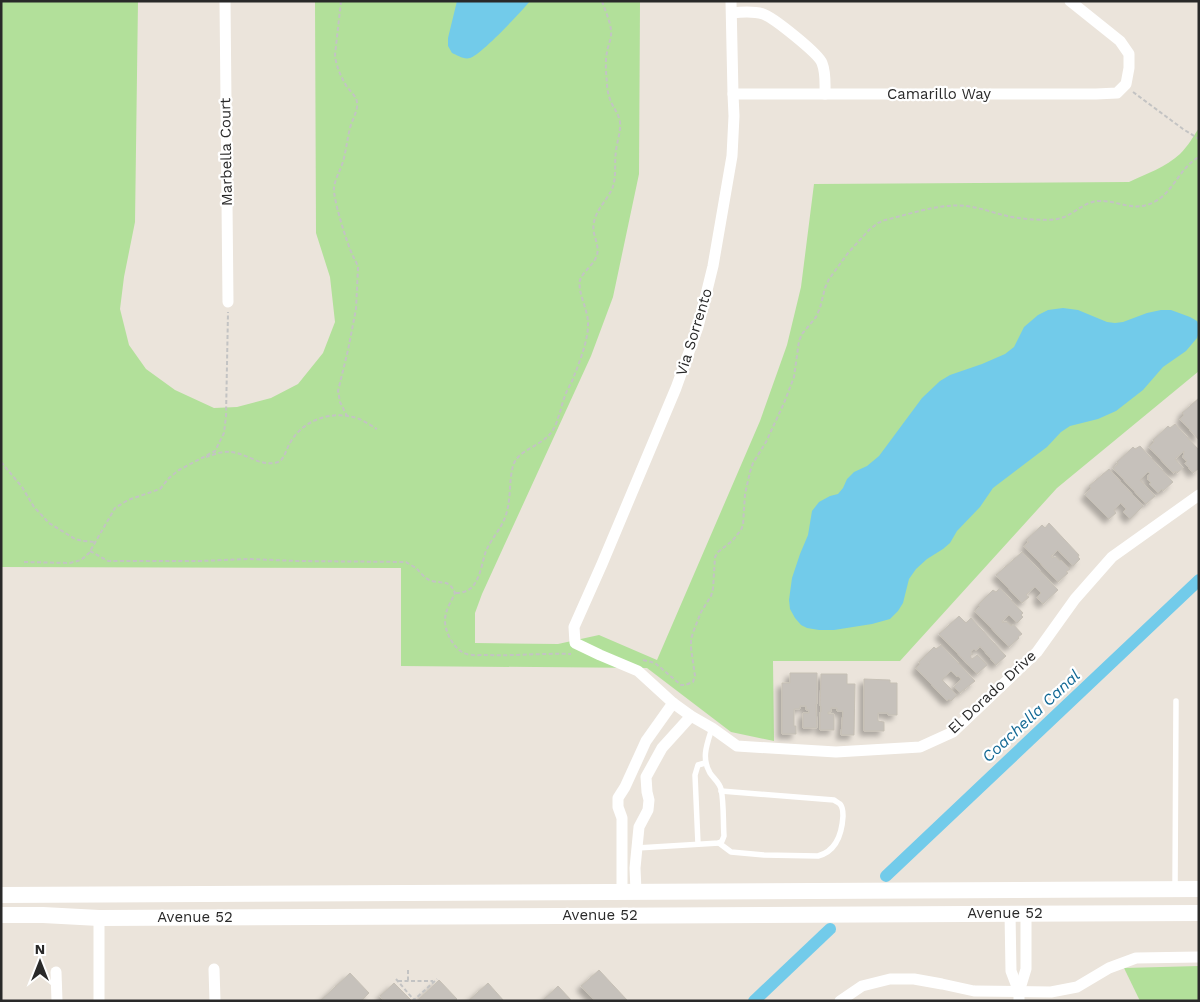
<svg xmlns="http://www.w3.org/2000/svg" width="1200" height="1002" font-family="'Work Sans',sans-serif">
<defs>
<filter id="shadow"><feDropShadow dx="-4.5" dy="4.5" stdDeviation="2.5" flood-color="#0004"/></filter>
</defs>
<rect width="100%" height="100%" fill="#ebe4db"/>
<g fill="#b2e09a">
<path d="M1,1H138L135,222L124,277L120,309L129,345L146,369L175,390L214,408L237,407L271,398L298,384L323,353L335,322L330,277L316,233L315,1H640L639,174L613,297L591,356L482,594L475,613V643L558,644L599,635L657,660L760,421L787,345L801,287L814,184L1129,182C1146,174 1166,167 1180,154C1188,146 1193,137 1199,128V371L1057,488L900,661H773L774,741L731,732L647,668L401,666V568L1,567Z"/>
<path d="M1199,966V1001H1140L1124,968Z"/>
</g>
<g fill="#72cbea">
<path d="M457,1H530C522,11 480,56 470,58C464,60 457,55 452,53L448,46V38Z"/>
<path d="M1063,308L1078,310L1107,322L1115,323L1123,322L1147,313L1161,310H1171L1190,317L1197,321L1199,325V332L1197,338L1186,351L1163,367L1143,390L1116,411L1098,419L1070,426L1061,432L1047,447L993,488L980,507L957,531L950,543L943,549L927,559L916,569L909,579L903,603L898,611L890,619L872,624L834,630H819L807,628L801,625L795,618L790,609L789,600L792,578L800,554L808,535L812,511L819,502L830,496L838,494L843,488L847,479L854,472L867,466L879,456L922,398L940,381L950,375L982,364L1005,354L1014,347L1024,327L1038,315L1048,310Z"/>
</g>
<g fill="none" stroke-linecap="round" stroke-linejoin="round">
<g stroke="#72cbea" stroke-width="12">
<path d="M886,876L1199,580"/>
<path d="M754,1001L830,929"/>
</g>
</g>
<g fill="#c6c1bb" stroke="#c6c0b5" filter="url(#shadow)">
<path d="M1199,398V440L1180,419L1184,415L1182,413Z"/>
<path d="M1175,424L1199,450V470L1198,469L1193,473L1185,463L1187,461L1183,458L1184,451L1175,459L1183,468L1177,473L1176,471L1173,473L1149,447L1154,442L1153,440L1168,426L1170,428Z"/>
<path d="M1140,446L1173,482L1163,491L1162,489L1158,493L1149,484L1151,483L1148,480V475L1150,474L1148,472L1140,480L1155,496L1146,504L1113,468L1118,464L1117,462L1133,447L1135,449Z"/>
<path d="M1109,469L1143,506L1130,519L1123,512L1126,509L1121,503L1114,510L1116,513L1109,519L1085,495L1091,488L1089,486Z"/>
<path d="M1049,523L1079,555L1078,557L1080,559L1073,566L1058,550L1051,556L1052,558L1056,557L1060,561L1061,560L1070,569L1066,572L1068,573L1058,582L1024,546L1029,542L1026,540L1042,525L1045,528Z"/>
<path d="M1022,552L1058,590L1043,604L1037,597L1041,593L1035,587L1026,595L1029,597L1022,603L996,575Z"/>
<path d="M1000,588L1023,613L1021,615L1023,617L1017,623L1009,615L1002,621L1003,623L1004,622H1007L1011,626L1013,624L1022,634L1018,637L1019,638L1009,647L975,611L980,607L978,605L993,590L996,592Z"/>
<path d="M959,616L966,623L971,618L1006,656L996,665L980,646L976,651L974,649L971,652L973,654L970,656L972,659L977,655L987,665L977,674L939,634Z"/>
<path d="M941,645L975,681L960,693L954,687L961,679L958,676L957,677L951,671L942,680L957,695L951,701L949,699L947,701L916,668L920,664L919,662L934,647L936,649Z"/>
<path d="M790,673H817V704H816L817,728H803V713H809V710H806V706H800V709H794V726H796V734H782V683H790Z"/>
<path d="M821,674H847V684H855L854,735H841L843,711H837V708H831V712H828V714H834V730H820V712H821V706H820Z"/>
<path d="M864,679L890,680V683H897V715H888V713H878V721L884,722V731H864Z"/>
<path d="M599,970L627,1000L625,1001H595L581,986Z"/>
<path d="M350,973L369,993L361,1001H320Z"/>
<path d="M439,980L457,999L455,1001H417Z"/>
<path d="M394,983L411,1000V1001H384L380,996Z"/>
<path d="M488,983L504,1001H468Z"/>
<path d="M558,986L572,1001H542Z"/>
</g>
<g fill="none" stroke-linecap="round" stroke-linejoin="round">
<g stroke="#c3c3c3" stroke-width="2" stroke-dasharray="4 2.5" stroke-linecap="butt">
<path d="M341,1L335,55C336,66 341,77 347,87C351,92 357,97 357,103C358,111 352,120 350,128C347,140 346,151 343,162C340,171 335,179 334,188C333,199 347,243 352,254C354,259 357,262 358,268L356,309L348,350L338,391L340,402L347,416"/>
<path d="M1133,92L1183,129L1199,139"/>
<path d="M206,457C213,455 222,451 229,452C245,452 261,468 278,462C285,459 286,449 290,443C302,421 329,411 353,417C362,419 370,425 377,429"/>
<path d="M1,462L22,487L34,507L49,523L75,539L83,541L95,542"/>
<path d="M90,551L108,561H200L248,559L297,561L406,562C409,564 413,566 416,568C421,573 425,579 432,581C443,584 449,579 455,593C451,602 445,610 445,621C445,632 454,649 464,653C470,656 479,655 486,655C515,656 543,653 571,654"/>
<path d="M24,562L70,563L81,560L89,553L115,508L128,500L160,489L169,478L179,470L215,451L224,433L226,416L228,312"/>
<path d="M456,593C462,593 469,591 473,586C481,576 482,562 486,551C492,537 504,526 507,511C511,496 509,480 513,466C517,451 537,447 547,437C553,432 556,425 558,418C561,411 562,403 565,396C567,389 572,383 574,376C580,361 588,340 588,325C589,311 577,292 580,280C583,271 594,265 597,255C600,244 591,234 594,222C596,210 607,200 612,189C617,177 614,164 616,151C617,141 621,132 620,122C619,115 615,110 612,104C609,98 607,90 607,83C606,73 605,62 607,52C608,45 612,38 611,30C610,21 605,10 602,1"/>
<path d="M643,660L655,663L681,685H685L693,682L695,676L691,648V639L694,630L701,612L711,596L713,589L715,557L718,552L732,541L741,530L743,525L745,494L750,472L753,463L766,442L784,403L794,377L799,341L802,334L816,317L820,308L825,288L829,279L848,253L869,230L878,223L885,220C911,214 939,203 967,206C981,208 994,213 1007,216C1020,219 1044,221 1057,219C1072,217 1082,202 1098,201C1118,200 1134,213 1154,202C1174,192 1179,168 1199,157"/>
<path d="M408,970V981"/>
<path d="M396,979L414,1000L437,979"/>
<path d="M398,981H433"/>
</g>
<g stroke="#fff" stroke-width="5.5">
<path d="M719,843L731,852L764,855L818,856C837,851 842,833 843,816C843,812 843,807 840,804C839,803 835,801 834,800L721,791"/>
<path d="M698,844L695,775L698,765L705,763"/>
<path d="M637,848L719,843L722,841L724,836C723,823 724,802 721,789C719,782 714,779 710,773C701,758 707,744 712,728"/>
<path d="M1175,887L1176,701"/>
</g>
<g stroke="#fff" stroke-width="11">
<path d="M225,1L228,302"/>
<path d="M731,1L733,94L734,116L732,156L713,266L698,327L676,388L602,564L574,627L575,643L600,655L638,671L673,703L691,716L712,728L737,746L836,752L920,747L953,732L1037,652L1075,599L1112,557L1199,495"/>
<path d="M732,13C741,12 753,11 763,14C773,17 819,54 822,63C826,73 825,83 825,94"/>
<path d="M733,94H1096L1117,93L1126,84L1129,68V54L1120,41L1070,1"/>
<path d="M622,891V818L618,807V798L625,787L646,741L673,703"/>
<path d="M636,891L635,868L639,827L648,810L649,800L647,792L646,777L662,748L691,716"/>
<path d="M1010,913L1011,971L1019,992"/>
<path d="M99,918V1001"/>
<path d="M214,969L215,1001"/>
<path d="M56,972L57,1001"/>
<path d="M840,1001L862,986L890,979H914L942,984L974,991L1051,992L1077,987L1109,968L1136,958L1199,957"/>
<path d="M1019,1001V992L1026,969V913"/>
</g>
<g stroke="#fff" stroke-width="16">
<path d="M1,895L1199,889"/>
<path d="M1,915H43L99,918L1199,913"/>
</g>
</g>
<g text-anchor="middle" dominant-baseline="central" stroke-width="4.5" stroke-linejoin="round" paint-order="stroke">
<g font-size="15" fill="#292929" stroke="#fff">
<text x="939" y="94">Camarillo Way</text>
<text transform="translate(226 152) rotate(-91)">Marbella Court</text>
<text transform="translate(694 332) rotate(-73)">Via Sorrento</text>
<text transform="translate(992 692) rotate(-43)">El Dorado Drive</text>
<text x="1005" y="913">Avenue 52</text>
<text x="600" y="915">Avenue 52</text>
<text x="195" y="917">Avenue 52</text>
</g>
<g font-size="16" font-style="italic" fill="#126894" stroke="#fff">
<text transform="translate(1031 716) rotate(-43)">Coachella Canal</text>
</g>
</g>
<rect width="1200" height="1002" fill="none" stroke="#292929" stroke-width="5"/>
<g transform="translate(40 962)" stroke="#ffffff" stroke-width="4" paint-order="stroke">
<path d="M0-4L9 19L0 12L-9 19Z" fill="#292929"/>
<text y="-8" font-size="14" font-weight="bold" text-anchor="middle" fill="#292929">N</text>
</g>
</svg>
